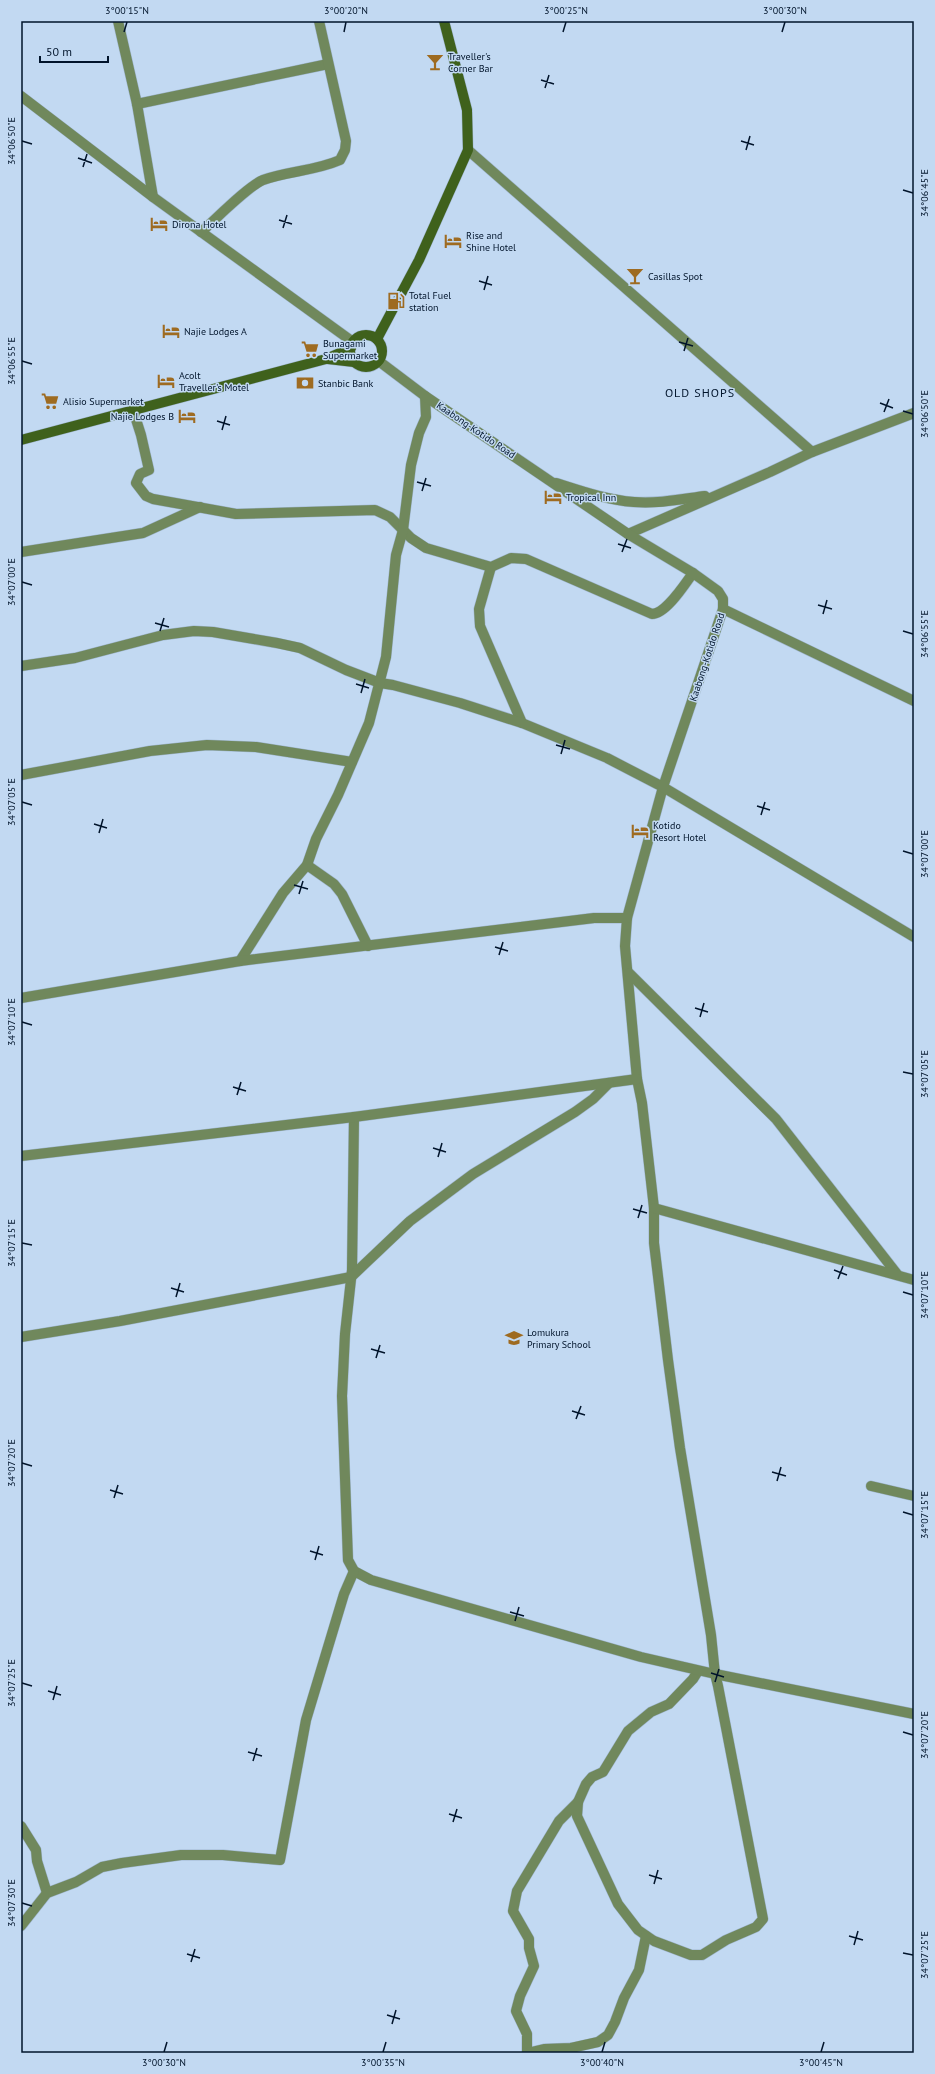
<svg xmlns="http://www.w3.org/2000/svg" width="935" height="2074" font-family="'PT Sans',sans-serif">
<rect width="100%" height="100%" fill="#c2d9f2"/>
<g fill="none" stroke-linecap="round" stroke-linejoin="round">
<g stroke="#9fb6ce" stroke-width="11">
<g id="minor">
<path d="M118,21L137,104L153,197"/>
<path d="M21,96L153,197L353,342"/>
<path d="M137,104L328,64"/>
<path d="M468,150L812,452"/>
<path d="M201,232C215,220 248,186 263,180C288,171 315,171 340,160L345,150L346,141L319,21"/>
<path d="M133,410L141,435L149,470L140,474L136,483L146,496L153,499L236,514L375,510L390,517L411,538L426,548L491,567L511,558L526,559L652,614C666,614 685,584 693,573"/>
<path d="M556,483C581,491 607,500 634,502C658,504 682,499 705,496"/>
<path d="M628,534L770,472L812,452L914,413"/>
<path d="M21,552L143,533L200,507"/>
<path d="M491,567L479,609L480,626L522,723"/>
<path d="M723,609L914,701"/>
<path d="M21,666L75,658L163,635L194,631L213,632L277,643L300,648L346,670L380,683L393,685L460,703L522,723L607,758L663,787L627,918L625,946L637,1079L642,1103L654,1208V1243L668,1360L680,1448L711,1635L715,1674L718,1686L763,1919L756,1927L726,1940L702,1955H691L654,1941L638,1930L618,1904L577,1816L578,1802L586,1784L592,1777L603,1772L628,1731L651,1712L669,1704L693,1679L698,1671"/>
<path d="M21,775L150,751L207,745L256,747L352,762"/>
<path d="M307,865L334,884L342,894L368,946"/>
<path d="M240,961L283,893L307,865L316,839L338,795L369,723L386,657L396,555L403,530L411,465L419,433L426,417L425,396"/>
<path d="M629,973L776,1119L897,1274"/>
<path d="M21,998L240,961L594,918H627"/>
<path d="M354,1117L352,1270L345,1334L342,1396L348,1560L354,1571L371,1580L641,1657L715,1674L914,1714"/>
<path d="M21,1156L354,1117L637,1079"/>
<path d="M654,1208L914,1280"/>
<path d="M21,1337L120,1321L351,1277L410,1221L473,1174L575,1112L593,1099L609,1083"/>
<path d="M871,1486L914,1496"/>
<path d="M21,1826L36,1850L37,1861L47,1893"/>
<path d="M21,1926L47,1893L76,1882L102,1867L122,1863L181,1855H223L280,1860L306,1720L344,1594L354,1571"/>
<path d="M527,2053V2034L516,2011L520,1996L534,1966L529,1948V1939L513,1911L517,1891L559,1821L578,1802"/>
<path d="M527,2053L544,2049L571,2048L598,2042L608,2035L615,2022L624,1998L639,1970L646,1936"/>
</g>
</g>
<g stroke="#9fb6ce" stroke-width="11">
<path id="tertiary" d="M380,362L425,396L628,534L693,573L718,591L723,599V609L663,787L914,937"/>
</g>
<g stroke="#9fb6ce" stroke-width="11">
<g id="secondary">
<circle cx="366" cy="351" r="16"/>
<path d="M377,339L419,260L468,150L467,110L444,21"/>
<path d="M328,359L354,362"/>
<path d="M21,440L326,359L351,348"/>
</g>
</g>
<use href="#minor" stroke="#70885c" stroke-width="10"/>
<use href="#tertiary" stroke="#70885c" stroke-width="10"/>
<use href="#secondary" stroke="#3f611c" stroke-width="10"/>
</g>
<path fill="none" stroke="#01142b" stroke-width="1.5" d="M124,32L127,22M344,32L346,22M563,32L566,22M782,32L785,22M541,80L554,84M545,88L549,75M22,141L32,144M741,141L754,145M746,150L750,136M78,158L92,163M83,167L87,154M903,190L913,193M279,220L292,224M283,228L287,215M479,281L492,285M484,290L488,276M679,342L693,346M684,351L688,338M22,361L32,364M880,403L893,408M903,411L913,414M884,412L889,399M217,421L230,425M222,430L226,416M417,482L431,486M422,491L426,478M618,544L631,548M622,552L627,539M22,582L32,585M818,605L832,609M823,614L827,600M155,623L169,627M160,631L164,618M903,631L913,634M356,684L369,688M361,693L365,679M556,745L570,749M561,754L565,740M22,802L32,805M757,806L770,810M761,815L765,802M94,824L107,828M99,833L103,819M903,851L913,854M294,885L308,889M299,894L303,881M495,947L508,951M499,955L503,942M695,1008L708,1012M700,1017L704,1003M22,1022L32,1025M903,1072L913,1074M233,1087L246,1091M237,1095L241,1082M433,1148L446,1152M438,1157L442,1143M633,1209L647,1213M638,1218L642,1205M22,1243L32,1245M834,1270L847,1275M838,1279L843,1266M171,1288L184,1292M903,1292L913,1295M176,1297L180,1283M371,1349L385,1353M376,1358L380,1345M572,1411L585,1415M576,1419L581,1406M22,1463L32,1466M772,1472L786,1476M777,1481L781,1467M110,1490L123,1494M114,1498L118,1485M903,1512L913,1515M310,1551L323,1555M315,1560L319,1546M510,1612L524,1616M515,1621L519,1607M711,1673L724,1677M715,1682L719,1669M22,1683L32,1686M48,1691L61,1695M53,1700L57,1686M903,1732L913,1735M248,1752L262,1756M253,1761L257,1748M449,1814L462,1818M453,1822L457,1809M649,1875L662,1879M654,1884L658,1870M22,1903L32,1906M849,1936L863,1940M854,1945L858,1931M903,1953L913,1955M187,1954L200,1958M191,1962L195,1949M387,2015L400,2019M392,2024L396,2010M164,2052L167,2042M383,2052L386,2042M602,2052L605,2042M821,2052L824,2042"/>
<defs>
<g id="bar-bare" transform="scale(1.38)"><path d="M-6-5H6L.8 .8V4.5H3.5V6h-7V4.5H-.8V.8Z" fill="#9e6b21" stroke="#c2d9f2" stroke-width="2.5" paint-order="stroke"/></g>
<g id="hotel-bare" transform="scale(1.38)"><path d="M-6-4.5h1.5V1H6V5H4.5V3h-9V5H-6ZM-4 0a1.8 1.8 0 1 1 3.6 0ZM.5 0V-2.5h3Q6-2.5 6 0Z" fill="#9e6b21" stroke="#c2d9f2" stroke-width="2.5" paint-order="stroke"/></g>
<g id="fuel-bare" transform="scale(1.38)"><path d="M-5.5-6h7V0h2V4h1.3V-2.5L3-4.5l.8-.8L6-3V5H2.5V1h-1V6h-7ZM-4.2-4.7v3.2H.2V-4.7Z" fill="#9e6b21" stroke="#c2d9f2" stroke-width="2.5" paint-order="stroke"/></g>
<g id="supermarket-bare" transform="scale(1.38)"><path d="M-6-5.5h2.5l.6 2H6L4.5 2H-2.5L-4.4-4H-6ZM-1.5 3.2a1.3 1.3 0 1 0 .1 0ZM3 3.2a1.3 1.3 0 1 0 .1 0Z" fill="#9e6b21" stroke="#c2d9f2" stroke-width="2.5" paint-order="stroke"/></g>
<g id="bank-bare" transform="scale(1.38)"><path d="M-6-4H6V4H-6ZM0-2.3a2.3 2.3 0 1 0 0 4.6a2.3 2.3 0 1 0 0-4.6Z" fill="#9e6b21" stroke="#c2d9f2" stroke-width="2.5" paint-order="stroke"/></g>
<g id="school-bare" transform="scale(1.38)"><path d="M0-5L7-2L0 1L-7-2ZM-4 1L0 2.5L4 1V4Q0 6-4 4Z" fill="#9e6b21" stroke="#c2d9f2" stroke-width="2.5" paint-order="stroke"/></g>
</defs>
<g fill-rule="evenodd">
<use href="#bar-bare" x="435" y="62"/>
<use href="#hotel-bare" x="159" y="224"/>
<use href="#hotel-bare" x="453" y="241"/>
<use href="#bar-bare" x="635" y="276"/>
<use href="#fuel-bare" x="396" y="301"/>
<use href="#hotel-bare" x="171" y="331"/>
<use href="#supermarket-bare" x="310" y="349"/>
<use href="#hotel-bare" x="166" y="381"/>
<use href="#bank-bare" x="305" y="383"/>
<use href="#supermarket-bare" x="50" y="401"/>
<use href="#hotel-bare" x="187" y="416"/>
<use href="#hotel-bare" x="553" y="497"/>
<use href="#hotel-bare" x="640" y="831"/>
<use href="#school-bare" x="514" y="1338"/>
</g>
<g text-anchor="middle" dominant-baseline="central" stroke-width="3" stroke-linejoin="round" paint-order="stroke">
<g font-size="10" fill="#01142b" stroke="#c2d9f2" text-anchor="start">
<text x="448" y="56">Traveller's<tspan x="448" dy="12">Corner Bar</tspan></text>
<text x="172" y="224">Dirona Hotel</text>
<text x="466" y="235">Rise and<tspan x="466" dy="12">Shine Hotel</tspan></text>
<text x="648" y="276">Casillas Spot</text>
<text x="409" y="295">Total Fuel<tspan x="409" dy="12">station</tspan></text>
<text x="184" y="331">Najie Lodges A</text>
<text x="323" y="343">Bunagami<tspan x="323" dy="12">Supermarket</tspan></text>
<text x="179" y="375">Acolt<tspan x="179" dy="12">Traveller's Motel</tspan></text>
<text x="318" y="383">Stanbic Bank</text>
<text x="63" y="401">Alisio Supermarket</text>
<text x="174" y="416" text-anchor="end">Najie Lodges B</text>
<text x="566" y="497">Tropical Inn</text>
<text x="653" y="825">Kotido<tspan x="653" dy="12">Resort Hotel</tspan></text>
<text x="527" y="1332">Lomukura<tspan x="527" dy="12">Primary School</tspan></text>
</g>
<g font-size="10" fill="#01142b" stroke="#c2d9f2">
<text transform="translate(476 430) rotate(34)">Kaabong-Kotido Road</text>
<text transform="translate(707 657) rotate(-72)">Kaabong-Kotido Road</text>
</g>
<g font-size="12" letter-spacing="1" fill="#01142b" stroke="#c2d9f2">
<text x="700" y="392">OLD SHOPS</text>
</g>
</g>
<rect width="935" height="2074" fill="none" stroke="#c2d9f2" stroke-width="44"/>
<path d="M40 56v6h68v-6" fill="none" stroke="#01142b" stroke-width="2"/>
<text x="46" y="56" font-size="12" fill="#01142b" stroke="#c2d9f2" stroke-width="3" paint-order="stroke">50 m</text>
<rect x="22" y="22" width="891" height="2030" fill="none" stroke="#01142b" stroke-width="1.5"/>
<g font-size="10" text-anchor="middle" fill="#01142b">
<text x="127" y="14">3°00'15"N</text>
<text x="346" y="14">3°00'20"N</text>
<text x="566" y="14">3°00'25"N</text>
<text x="785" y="14">3°00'30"N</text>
<text transform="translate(11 141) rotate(-90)" y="4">34°06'50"E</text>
<text transform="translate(924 193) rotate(-90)" y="4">34°06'45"E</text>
<text transform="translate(11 361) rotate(-90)" y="4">34°06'55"E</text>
<text transform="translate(924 414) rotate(-90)" y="4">34°06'50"E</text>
<text transform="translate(11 582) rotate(-90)" y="4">34°07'00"E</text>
<text transform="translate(924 634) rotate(-90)" y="4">34°06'55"E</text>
<text transform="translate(11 802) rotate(-90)" y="4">34°07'05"E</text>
<text transform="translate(924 854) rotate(-90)" y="4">34°07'00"E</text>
<text transform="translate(11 1022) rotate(-90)" y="4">34°07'10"E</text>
<text transform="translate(924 1074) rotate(-90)" y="4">34°07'05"E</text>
<text transform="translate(11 1243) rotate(-90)" y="4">34°07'15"E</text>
<text transform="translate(924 1295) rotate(-90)" y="4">34°07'10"E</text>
<text transform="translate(11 1463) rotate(-90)" y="4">34°07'20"E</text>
<text transform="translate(924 1515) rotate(-90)" y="4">34°07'15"E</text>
<text transform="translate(11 1683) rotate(-90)" y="4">34°07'25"E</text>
<text transform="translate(924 1735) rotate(-90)" y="4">34°07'20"E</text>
<text transform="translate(11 1903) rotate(-90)" y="4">34°07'30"E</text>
<text transform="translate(924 1955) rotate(-90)" y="4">34°07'25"E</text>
<text x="164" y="2066">3°00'30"N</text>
<text x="383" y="2066">3°00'35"N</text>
<text x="602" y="2066">3°00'40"N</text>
<text x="821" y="2066">3°00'45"N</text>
</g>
</svg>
